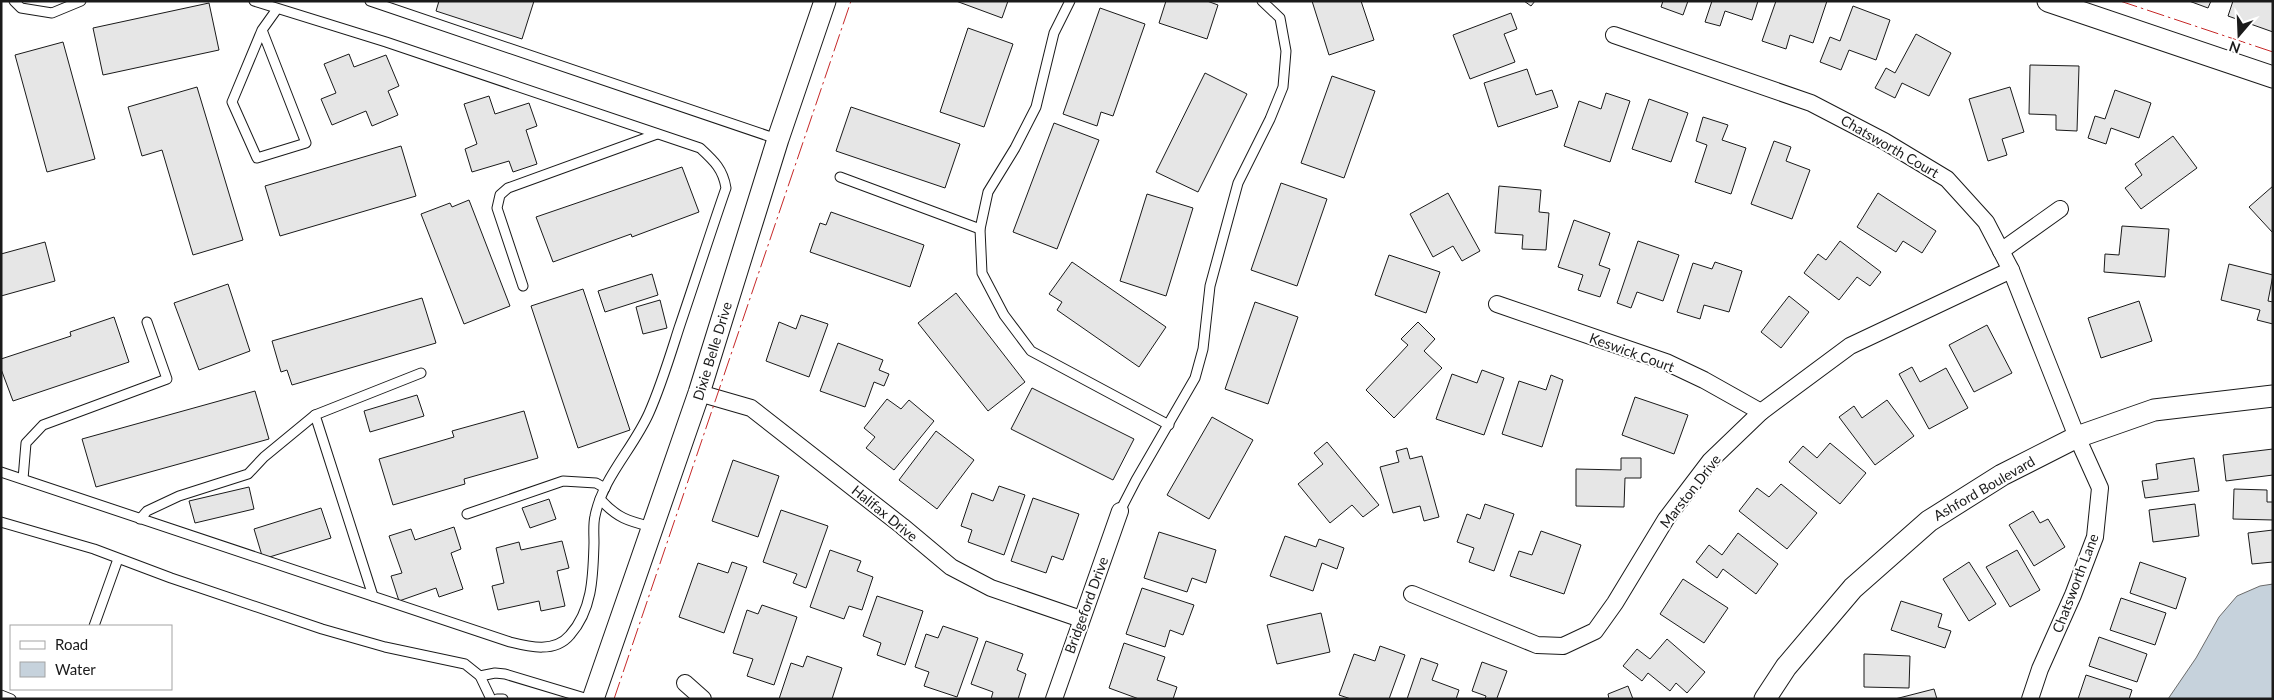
<svg xmlns="http://www.w3.org/2000/svg" width="2274" height="700" font-family="Lato,sans-serif">
<rect width="100%" height="100%" fill="#fff"/>
<path fill="#c6d2dc" stroke="#6a6a6a" d="M2273,584V699H2168L2196,658L2219,617L2237,596L2260,586Z"/>
<g fill="#e6e6e6" stroke="#1a1a1a">
<path d="M439,1H534L522,39L436,11Z"/>
<path d="M956,1H1008L1002,18Z"/>
<path d="M1166,1H1207L1218,5L1207,39L1159,23Z"/>
<path d="M1312,1H1361L1374,40L1329,55Z"/>
<path d="M1524,1H1535L1531,6Z"/>
<path d="M1663,1H1688L1683,15L1661,7Z"/>
<path d="M1712,1H1758L1752,20L1725,11L1720,26L1705,22Z"/>
<path d="M1776,1H1827L1813,43L1790,35L1786,49L1762,41Z"/>
<path d="M2189,1H2211L2208,8Z"/>
<path d="M2233,1H2273V32L2228,16Z"/>
<path d="M209,3L219,50L103,75L93,28Z"/>
<path d="M1853,6L1890,20L1876,60L1849,50L1841,70L1820,62L1830,37L1840,41Z"/>
<path d="M1100,8L1145,24L1113,116L1101,112L1097,126L1063,114Z"/>
<path d="M1511,13L1517,29L1504,34L1515,62L1470,79L1453,35Z"/>
<path d="M968,28L1013,44L984,127L940,112Z"/>
<path d="M1916,34L1951,53L1929,96L1902,83L1895,98L1875,88L1886,68L1895,73Z"/>
<path d="M63,42L95,159L47,172L15,55Z"/>
<path d="M349,54L354,67L386,55L399,86L388,91L398,115L372,126L366,111L332,125L321,99L336,93L324,64Z"/>
<path d="M2030,65L2079,66L2077,131L2056,130V115L2029,114Z"/>
<path d="M1527,69L1536,95L1552,90L1558,107L1498,127L1484,83Z"/>
<path d="M1205,73L1247,94L1198,192L1156,172Z"/>
<path d="M1332,76L1375,91L1344,178L1301,163Z"/>
<path d="M197,87L243,240L193,255L162,150L142,156L128,107Z"/>
<path d="M2010,87L2024,132L2002,139L2007,155L1988,161L1969,99Z"/>
<path d="M2115,90L2151,103L2139,138L2111,128L2106,144L2088,138L2095,116L2105,119Z"/>
<path d="M1606,93L1630,101L1610,162L1564,146L1579,101L1601,109Z"/>
<path d="M489,96L495,114L529,103L537,126L526,130L537,164L513,172L509,161L472,172L465,149L477,144L464,104Z"/>
<path d="M1649,99L1688,113L1671,162L1632,149Z"/>
<path d="M851,107L960,144L945,188L836,151Z"/>
<path d="M1703,117L1728,125L1722,140L1746,148L1731,194L1695,182L1707,145L1696,141Z"/>
<path d="M1054,123L1099,140L1057,249L1013,232Z"/>
<path d="M2173,136L2197,168L2141,209L2125,188L2142,175L2135,164Z"/>
<path d="M1774,141L1791,147L1786,161L1810,170L1792,219L1751,204Z"/>
<path d="M401,146L416,196L280,236L265,186Z"/>
<path d="M682,167L699,212L632,237L631,234L553,262L536,217Z"/>
<path d="M1281,183L1327,199L1297,286L1251,270Z"/>
<path d="M1499,186L1541,190L1539,212L1549,213L1546,250L1522,249L1523,235L1495,233Z"/>
<path d="M2273,186V233L2249,207Z"/>
<path d="M1448,193L1480,251L1462,261L1453,246L1433,257L1410,214Z"/>
<path d="M1878,193L1936,231L1922,253L1903,241L1896,252L1857,227Z"/>
<path d="M1147,194L1193,208L1166,296L1120,281Z"/>
<path d="M469,200L510,306L464,324L421,214L450,203L452,207Z"/>
<path d="M831,212L924,245L910,287L810,252L820,223L826,225Z"/>
<path d="M1574,220L1610,233L1599,265L1610,269L1600,297L1578,290L1583,275L1558,267Z"/>
<path d="M2122,226L2169,229L2165,277L2104,272L2105,254L2119,255Z"/>
<path d="M1638,241L1679,255L1663,301L1637,292L1631,308L1617,303Z"/>
<path d="M1840,241L1881,272L1870,286L1857,277L1839,300L1804,273L1818,254L1826,260Z"/>
<path d="M45,242L55,281L1,296V254Z"/>
<path d="M1389,255L1440,272L1426,313L1375,295Z"/>
<path d="M1072,262L1166,327L1139,367L1057,310L1062,302L1049,294Z"/>
<path d="M1715,262L1742,271L1729,312L1704,305L1700,319L1677,312L1693,263L1712,269Z"/>
<path d="M2229,264L2273,275L2268,301L2273,302V324L2257,320L2260,310L2221,300Z"/>
<path d="M652,274L658,295L605,312L598,291Z"/>
<path d="M228,284L250,351L199,370L174,303Z"/>
<path d="M583,289L630,430L578,448L531,306Z"/>
<path d="M956,293L1025,382L988,411L918,323Z"/>
<path d="M1789,296L1809,312L1781,348L1761,332Z"/>
<path d="M422,298L436,343L292,385L287,370L281,372L272,341Z"/>
<path d="M660,300L667,328L643,334L636,307Z"/>
<path d="M2139,301L2152,341L2101,358L2088,318Z"/>
<path d="M1255,302L1298,317L1268,404L1225,389Z"/>
<path d="M801,315L828,324L809,377L766,361L779,322L796,329Z"/>
<path d="M114,317L129,362L13,401L1,369V359L71,336L70,332Z"/>
<path d="M1418,322L1435,339L1424,351L1442,368L1394,418L1366,390L1408,345L1401,339Z"/>
<path d="M1987,325L2012,373L1974,392L1949,345Z"/>
<path d="M838,343L883,360L879,370L889,374L884,386L874,382L865,407L820,391Z"/>
<path d="M1912,367L1920,382L1946,368L1968,408L1929,429L1899,374Z"/>
<path d="M1482,370L1504,378L1484,435L1436,419L1452,374L1477,383Z"/>
<path d="M1551,375L1563,380L1542,447L1502,434L1519,381L1546,390Z"/>
<path d="M1032,388L1134,439L1113,480L1011,429Z"/>
<path d="M255,391L269,439L96,487L82,439Z"/>
<path d="M417,395L424,416L370,432L364,411Z"/>
<path d="M1635,397L1688,415L1674,454L1622,435Z"/>
<path d="M887,399L901,409L909,400L934,421L894,470L866,448L875,437L864,428Z"/>
<path d="M1887,400L1914,436L1875,465L1839,417L1854,406L1862,418Z"/>
<path d="M524,411L538,458L464,479L465,484L393,505L379,459L454,437L452,431Z"/>
<path d="M1212,417L1253,440L1209,519L1167,495Z"/>
<path d="M936,431L974,460L937,509L899,480Z"/>
<path d="M1327,442L1379,505L1363,517L1352,505L1330,523L1298,484L1323,464L1314,453Z"/>
<path d="M1830,443L1866,473L1840,504L1789,462L1803,446L1817,458Z"/>
<path d="M1407,448L1410,459L1422,456L1439,517L1424,521L1420,506L1393,513L1380,467L1399,462L1396,451Z"/>
<path d="M2273,449V475L2226,481L2223,455Z"/>
<path d="M1621,458H1641V478H1625L1624,507L1576,506V469L1621,470Z"/>
<path d="M2194,458L2199,491L2145,498L2142,481L2158,479L2156,464Z"/>
<path d="M733,460L779,476L758,537L712,521Z"/>
<path d="M1781,484L1817,513L1787,549L1739,511L1757,488L1769,497Z"/>
<path d="M999,486L1025,495L1004,555L968,542L972,530L961,526L972,493L993,501Z"/>
<path d="M249,487L254,509L195,523L189,501Z"/>
<path d="M2234,489L2267,490V502H2273V520L2233,519Z"/>
<path d="M1033,498L1079,514L1063,560L1052,556L1046,573L1011,561Z"/>
<path d="M549,499L556,519L530,528L522,508Z"/>
<path d="M1485,504L1514,514L1494,571L1469,562L1474,548L1457,542L1467,514L1480,519Z"/>
<path d="M2195,504L2199,536L2153,542L2149,510Z"/>
<path d="M321,508L331,538L263,559L254,529Z"/>
<path d="M781,510L828,526L806,588L793,583L797,574L763,562Z"/>
<path d="M2033,511L2040,523L2048,519L2065,547L2034,566L2009,525Z"/>
<path d="M454,527L461,549L451,553L463,589L439,597L436,588L399,601L391,576L402,573L389,536L411,529L415,540Z"/>
<path d="M2273,530V562L2252,564L2248,533Z"/>
<path d="M1541,531L1581,545L1564,594L1510,576L1519,551L1532,555Z"/>
<path d="M1159,532L1216,550L1206,583L1192,578L1187,592L1144,578Z"/>
<path d="M1738,533L1778,564L1756,594L1723,569L1717,578L1696,562L1709,545L1722,555Z"/>
<path d="M1285,536L1316,547L1319,539L1344,548L1337,569L1322,563L1313,591L1270,576Z"/>
<path d="M562,541L569,568L557,571L565,606L541,611L539,601L498,610L492,586L504,583L496,548L519,542L521,550Z"/>
<path d="M830,550L861,561L857,571L873,577L862,610L849,606L844,619L810,607Z"/>
<path d="M2017,550L2040,590L2010,607L1986,567Z"/>
<path d="M732,562L747,567L724,633L679,617L698,563L728,573Z"/>
<path d="M1969,562L1996,604L1969,621L1943,579Z"/>
<path d="M2140,562L2186,578L2176,609L2130,593Z"/>
<path d="M1683,579L1728,608L1704,643L1660,614Z"/>
<path d="M1142,588L1194,605L1183,635L1170,630L1165,647L1126,634Z"/>
<path d="M877,596L923,611L905,665L877,655L881,643L863,636Z"/>
<path d="M2121,598L2166,613L2155,645L2110,630Z"/>
<path d="M1901,601L1942,614L1938,627L1951,631L1945,648L1891,630Z"/>
<path d="M762,605L797,617L774,685L747,676L753,659L733,653L747,610L758,614Z"/>
<path d="M1321,613L1330,652L1277,664L1267,625Z"/>
<path d="M943,626L978,638L957,697L924,686L929,672L915,667L926,634L938,638Z"/>
<path d="M2099,637L2147,654L2137,682L2089,666Z"/>
<path d="M1667,639L1705,672L1687,693L1676,683L1670,691L1648,673L1642,681L1623,666L1637,649L1650,659Z"/>
<path d="M986,641L1023,654L1017,670L1026,674L1018,699H991L993,692L971,684Z"/>
<path d="M1124,643L1165,657L1157,680L1177,687L1173,699H1139L1109,688Z"/>
<path d="M1380,646L1405,655L1389,699H1351L1339,695L1354,654L1375,661Z"/>
<path d="M1864,654L1910,656L1909,688L1864,687Z"/>
<path d="M807,656L842,668L832,699H779L791,663L803,667Z"/>
<path d="M1421,658L1438,664L1432,680L1459,690L1456,699H1407Z"/>
<path d="M1482,662L1507,671L1497,698L1499,699H1485L1486,696L1472,691Z"/>
<path d="M2086,675L2132,690L2129,699H2078Z"/>
<path d="M1628,686L1633,699H1609L1608,694Z"/>
<path d="M1934,689L1937,699H1895Z"/>
</g>
<g fill="none" stroke-linecap="round" stroke-linejoin="round">
<g stroke="#1a1a1a" stroke-width="11">
<g id="service">
<path d="M14,1L21,8L52,13L81,1"/>
<path d="M370,1L777,139"/>
<path d="M1070,1L1054,33L1036,107L1015,148L988,192L980,229L982,273L1004,315L1031,351L1169,425"/>
<path d="M262,30L232,102L257,158L306,143L262,30L277,9"/>
<path d="M840,177L980,229"/>
<path d="M523,286L497,208L500,195L508,188L657,134"/>
<path d="M1,472L510,642C530,647 555,653 570,635C593,609 593,575 594,543C594,534 593,524 595,516C603,477 633,449 649,413C661,386 670,356 679,328C695,281 710,234 726,188C723,169 714,161 700,148L386,42L254,1"/>
<path d="M23,479L26,443L43,425L167,379L147,322"/>
<path d="M600,499C617,518 628,521 652,527"/>
<path d="M1120,511L1136,480L1195,378L1203,349L1210,286L1238,183L1270,119L1283,87L1286,51L1280,18L1262,1"/>
<path d="M467,514L563,481L596,483L605,488"/>
<path d="M140,519L147,511L179,496L248,474L264,457L315,415"/>
<path d="M1,522L94,549L171,578L322,629L385,647L465,664L480,676L491,699"/>
<path d="M373,596L315,415L421,373"/>
<path d="M94,626L118,559"/>
<path d="M480,676L495,673L505,674L588,699"/>
<path d="M1,695L11,699"/>
<path d="M497,699H503"/>
</g>
</g>
<g stroke="#1a1a1a" stroke-width="18">
<g id="minor">
<path d="M1614,35L1811,103L1884,141L1947,179L1986,222L2011,270L2077,437L2100,488L2095,537L2073,595L2040,669L2030,699"/>
<path d="M2001,251L2060,209"/>
<path d="M1497,304L1666,362L1704,380L1761,412"/>
<path d="M699,393L751,408L902,526L951,567L991,588L1081,619"/>
<path d="M1412,594L1537,645L1563,646L1595,631L1615,603L1666,519L1710,461L1761,412L1850,346L2011,270"/>
<path d="M685,683L703,699"/>
<path d="M1054,699L1120,511"/>
</g>
</g>
<g stroke="#1a1a1a" stroke-width="23">
<g id="tertiary">
<path d="M2048,1L2273,77"/>
<path d="M593,699L699,393L778,139L825,1"/>
<path d="M1765,699L1786,667L1853,588L1929,521L2002,475L2077,437L2154,410L2273,396"/>
</g>
</g>
<use href="#service" stroke="#fff" stroke-width="9"/>
<use href="#minor" stroke="#fff" stroke-width="16"/>
<use href="#tertiary" stroke="#fff" stroke-width="21"/>
<g stroke="#c62828" stroke-width="1" stroke-dasharray="18 4 2.5 4" stroke-linecap="butt">
<path d="M2120,1L2273,52"/>
<path d="M614,699L851,1"/>
</g>
</g>
<g text-anchor="middle" dominant-baseline="central" stroke-width="4" stroke-linejoin="round" paint-order="stroke">
<g font-size="14" fill="#1a1a1a" stroke="#fff">
<text transform="translate(1890 146) rotate(30)">Chatsworth Court</text>
<text transform="translate(712 351) rotate(-73)">Dixie Belle Drive</text>
<text transform="translate(1632 352) rotate(20)">Keswick Court</text>
<text transform="translate(1984 488) rotate(-30)">Ashford Boulevard</text>
<text transform="translate(1690 491) rotate(-52)">Marston Drive</text>
<text transform="translate(885 513) rotate(39)">Halifax Drive</text>
<text transform="translate(2075 583) rotate(-69)">Chatsworth Lane</text>
<text transform="translate(1086 605) rotate(-70)">Bridgeford Drive</text>
</g>
</g>
<rect width="2274" height="700" fill="none" stroke="#1a1a1a" stroke-width="5"/>
<rect x="10" y="625" width="162" height="65" fill="#ffffff" stroke="#a3a3a3"/>
<rect x="20" y="641" width="25" height="8" fill="#ffffff" stroke="#a3a3a3"/>
<text x="55" y="650" font-size="15" fill="#1a1a1a">Road</text>
<rect x="20" y="662" width="25" height="15" fill="#c6d2dc" stroke="#a3a3a3"/>
<text x="55" y="675" font-size="15" fill="#1a1a1a">Water</text>
<g transform="translate(2239 35) rotate(199)" stroke="#ffffff" stroke-width="4" paint-order="stroke">
<path d="M0-4L9 19L0 12L-9 19Z" fill="#1a1a1a"/>
<text y="-8" font-size="14" font-weight="bold" text-anchor="middle" fill="#1a1a1a">N</text>
</g>
</svg>
